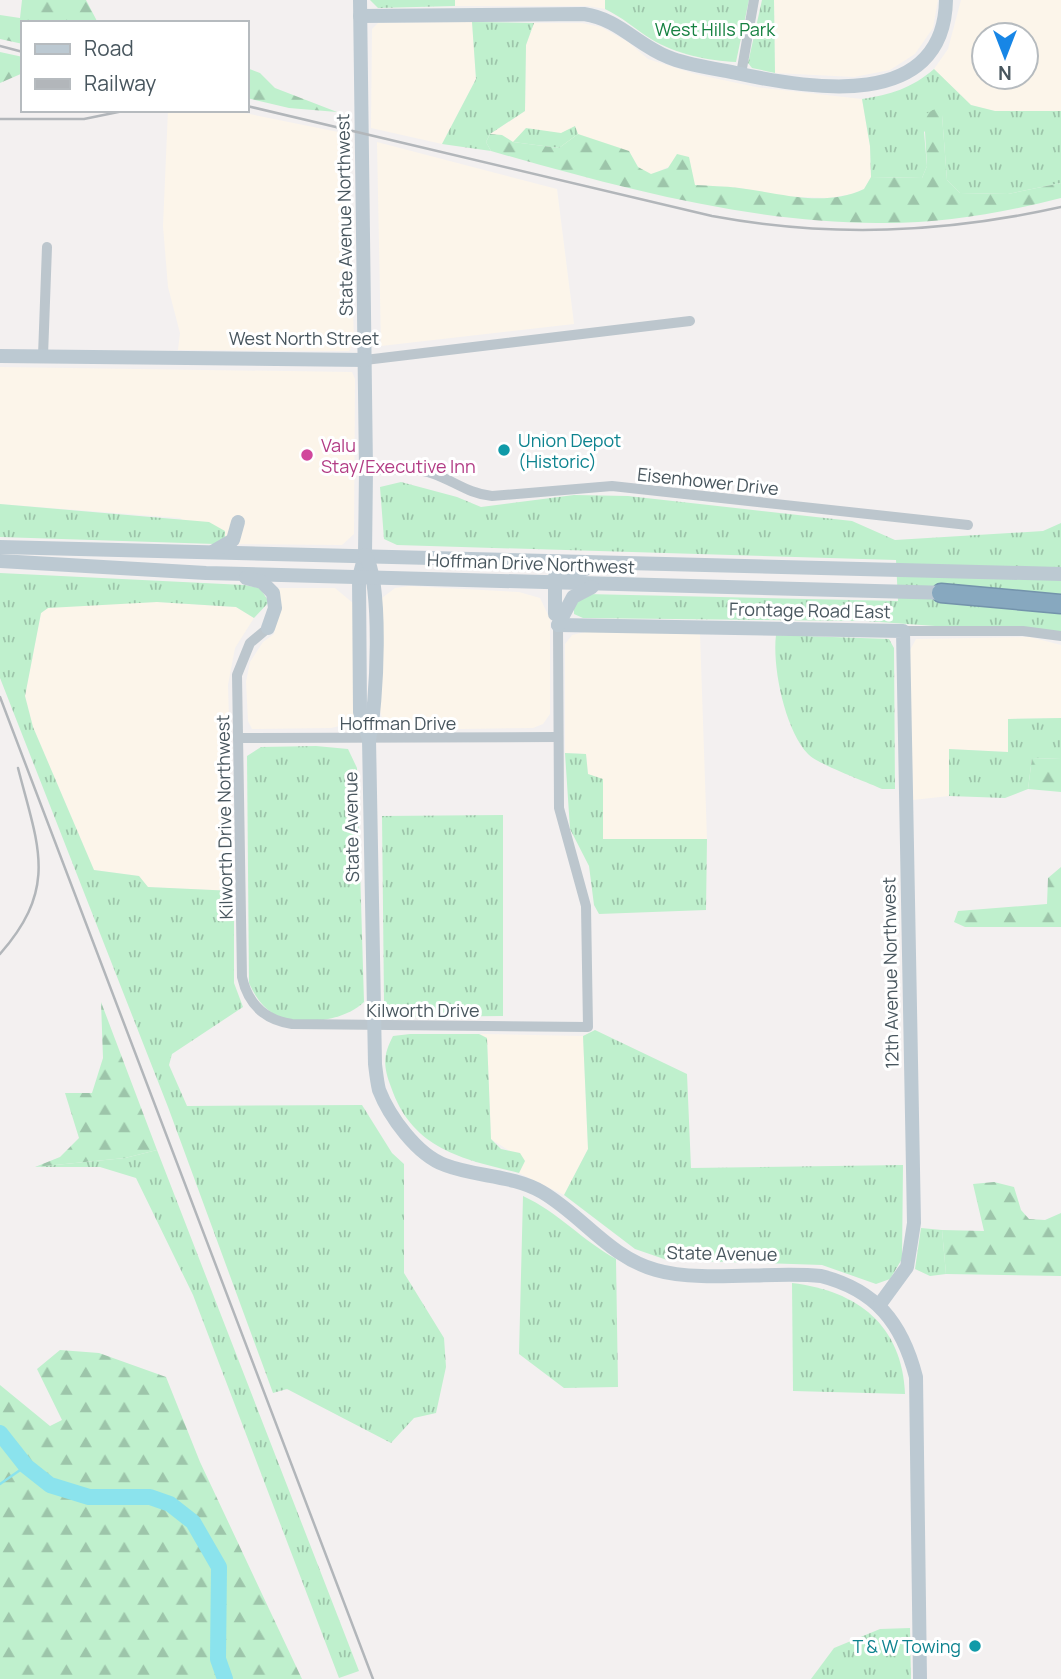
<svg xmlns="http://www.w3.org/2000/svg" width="1061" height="1679" font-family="Manrope,sans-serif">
<defs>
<pattern id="grass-tufts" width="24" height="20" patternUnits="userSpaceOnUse" patternTransform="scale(1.75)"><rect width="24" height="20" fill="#bff0cd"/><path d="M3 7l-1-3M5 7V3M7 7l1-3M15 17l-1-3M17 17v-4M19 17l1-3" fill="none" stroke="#9dc5aa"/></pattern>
<pattern id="forest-firs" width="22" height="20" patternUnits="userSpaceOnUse" patternTransform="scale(1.75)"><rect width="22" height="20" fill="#bff0cd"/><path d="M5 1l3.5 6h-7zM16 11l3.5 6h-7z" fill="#9dc5aa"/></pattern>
</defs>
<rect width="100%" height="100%" fill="#f3f0f0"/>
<g fill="#fcf5ea" fill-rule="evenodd">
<path d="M455,0H605V9L588,6H455Z"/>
<path d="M774,0H938L933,28L915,54L890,70L854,77L775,73Z"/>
<path d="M961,0H1061V111H995L971,105L934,69L948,49ZM984,35H1026V77H984Z"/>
<path d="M472,22L476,79L442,144L371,128L372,29L378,23Z"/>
<path d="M534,23H582L601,27L628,42L648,59L695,74L756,87L862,99L870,146L871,177L864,189L852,194L829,198L777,196L741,188L694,185L689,157L651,175L638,167L629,151L513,142L502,136L490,134L525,111L526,45Z"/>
<path d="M168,110H230L348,134L354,342L349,351L178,350L180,333L168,287L163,226Z"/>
<path d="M377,142L557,189L574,324L381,346Z"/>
<path d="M0,367L352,372L355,379L354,534L342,545L215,544L180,518L0,504Z"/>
<path d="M409,586L519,592L540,598L550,619V714L543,724L533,728L396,730L383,722L380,710L382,598L395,588Z"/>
<path d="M277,588H335L354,604V716L344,725L331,728L252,729L248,721L246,682L250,662L263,642L274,634L279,607Z"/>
<path d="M157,602L236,607L254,618L235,648L228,685L234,891L147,887L139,876L94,870L33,727L25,696L41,613L48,608L70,605Z"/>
<path d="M590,631L700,634L707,839H603V780L588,774L586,754L565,753V644L572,635Z"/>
<path d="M1030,637L1061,645V718L1008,719V752L949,749V796L913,800L909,652L916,639Z"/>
<path d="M480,1034L583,1036L588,1149L564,1195L519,1173L525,1161L491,1139L487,1038Z"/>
</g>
<g fill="url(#grass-tufts)">
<path d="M370,0H455V6L378,8Z"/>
<path d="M605,0H749L736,62C709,61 675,54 651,39C635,29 622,17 605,9Z"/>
<path d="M762,0H774L775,73L752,68L748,63Z"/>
<path d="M472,22L534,23L526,45L525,111L490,134L486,142L491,151L442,144L476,79Z"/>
<path d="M934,69L971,105L995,111H1061V183L1008,194L960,193L947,180L942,115L924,132L927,166L922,178L871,177L870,146L862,99C890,95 912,88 934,69Z"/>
<path d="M575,126L578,134L559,148L513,142L526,128L561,133Z"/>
<path d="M401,482L457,497L481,507L574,495L628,496L852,521L895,540L1043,531L1061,523V635L866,621L583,618L574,614V604L586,594L898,601L896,560L397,545L384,539L380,487Z"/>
<path d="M0,504L209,522L225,531V539L215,544L0,537Z"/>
<path d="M0,573L244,585L260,588L269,602L254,618L236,607L157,602L48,608L41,613L25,696L33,727L94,870L139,876L148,887L234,891V983L243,1007L172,1054L169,1065L187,1106L362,1105L392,1153L404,1164V1273L444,1338L446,1367L436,1413L414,1418L391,1443L287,1389L273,1393L168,1107L0,678Z"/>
<path d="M776,635L889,639L894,648L895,789H882C867,782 817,764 808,754C785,730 772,667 776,635Z"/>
<path d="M1061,718V759L1032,758L1028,789L1005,798L949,796V749L1008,752V719Z"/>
<path d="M316,746L348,749L357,768L364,1002C345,1021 296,1029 272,1013C261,1005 255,996 249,983L247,756L261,747Z"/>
<path d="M565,753L586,754L588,774L603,779V839H707L706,910L599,914L594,905L589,866L570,829Z"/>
<path d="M503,815V1016L408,1017L393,1014L384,1001L382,816Z"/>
<path d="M595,1030L687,1074L691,1168L903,1165L902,1259L890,1279L876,1284L822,1265L667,1260L635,1249L564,1195L588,1149L583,1036Z"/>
<path d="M410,1034H479L487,1038L491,1139L501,1149L520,1153L525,1161L519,1173C462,1159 412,1149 391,1087C383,1066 383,1055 393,1036Z"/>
<path d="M157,1150L359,1671L339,1678L193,1295L136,1178L100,1167H35L125,1158Z"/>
<path d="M523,1196C558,1212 583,1241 616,1259L618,1387L564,1388L519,1354Z"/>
<path d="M921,1228L942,1230L946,1274L930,1276L915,1269Z"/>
<path d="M792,1283C858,1291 902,1325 905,1394L793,1391Z"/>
<path d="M910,1628L911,1679H811L834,1648L880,1629Z"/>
</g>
<g fill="url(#forest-firs)">
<path d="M22,0H86L98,23H23V44L0,39V15L20,18Z"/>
<path d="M0,52L23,57V73L0,83Z"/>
<path d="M247,68L260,73L275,88L337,112L289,108L247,98Z"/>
<path d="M935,109L942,115L947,180L960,193L1008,194L1061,183V198C1002,213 939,224 877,223C745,222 617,187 491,151L486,142L490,134L502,135L513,142L559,148L578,134L629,151L638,167L651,174L668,168L677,154L689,157L695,185C709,186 724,186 739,188C781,193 823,208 864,189L871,177L922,178L927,166L924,115Z"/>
<path d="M1032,758L1061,759V792L1028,789Z"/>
<path d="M1061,867V927H965L954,922L958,911L1047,904L1048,878Z"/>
<path d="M101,1002L157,1150L125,1158L35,1167L60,1157L79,1138L65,1093H92L103,1058Z"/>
<path d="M994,1182L1014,1187L1021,1210L1029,1219L1045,1220L1061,1213V1276L946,1274L942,1230L984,1231L973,1184Z"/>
<path d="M60,1350L99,1353L166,1377L200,1462L302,1679H0V1385L50,1426L62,1420L37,1369Z"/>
</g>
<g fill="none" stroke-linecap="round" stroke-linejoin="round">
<path stroke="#8be3ed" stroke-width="2.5" d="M0,1484L26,1466"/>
<path stroke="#8be3ed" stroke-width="16" d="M0,1433L26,1466L50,1485L89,1497H150L170,1504L193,1522L219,1567L218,1659L225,1679"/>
<g stroke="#7393ab" stroke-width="21">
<path id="highway" d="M941,593L1061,604"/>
</g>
<g stroke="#bcc6cd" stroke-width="10">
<path d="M741,74L754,0"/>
<path d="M43,356L47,247"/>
<path d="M365,360L690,321"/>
<path d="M366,470C388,470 413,466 434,474C454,481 469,494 492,496L612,486L968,525"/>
<path d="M268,628L250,643L237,675L242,977C248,1004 265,1020 292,1024L588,1027L586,906L559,808L558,625"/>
<path d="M903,631H1023L1061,636"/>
<path d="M238,738L558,737"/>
</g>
<g stroke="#bcc9d2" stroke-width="14">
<path d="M360,0L366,470L365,555L359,577L360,712L369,739"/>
<path d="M360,16L584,14C619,19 637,45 668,57C689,66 714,68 736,73C809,89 944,112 946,0"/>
<path d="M0,356L365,360"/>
<path d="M0,547L1061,574"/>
<path d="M214,551L233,540L238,522"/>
<path d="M365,555C383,581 377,707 369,739L375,1064C376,1072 377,1082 379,1090C389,1116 417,1155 445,1165C476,1177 513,1175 542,1192C583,1216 609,1257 656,1270C700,1283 772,1271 821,1276C876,1290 902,1323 916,1377L920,1679"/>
<path d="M0,561L206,573L950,593"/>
<path d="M246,578L262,582L273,593L275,608L268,628"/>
<path d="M555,614V577L568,570L585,569"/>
<path d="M558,625L903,631L914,1223L907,1267L880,1304"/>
<path d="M558,625L573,597L592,587"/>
</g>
<use href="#highway" stroke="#87a8bf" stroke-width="18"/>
<g stroke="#b2b6ba" stroke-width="2.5">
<path d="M0,46L23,52"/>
<path d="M247,106L712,216C831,238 944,233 1061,207"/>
<path d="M0,119H84L128,110"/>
<path d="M0,697L373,1679"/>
<path d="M0,954C59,887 38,846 18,768"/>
</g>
</g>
<g fill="#0f9aa8" stroke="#fff" stroke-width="2.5">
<circle cx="504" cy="450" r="7"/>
<circle cx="975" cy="1646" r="7"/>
</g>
<circle fill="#d1479c" stroke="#fff" stroke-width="2.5" cx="307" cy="455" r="7"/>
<g text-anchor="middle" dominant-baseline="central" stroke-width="6" stroke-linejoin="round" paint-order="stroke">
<g font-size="18" fill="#168141" stroke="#fff">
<text x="715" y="29">West Hills Park</text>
</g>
<g font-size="18" fill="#48565e" stroke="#fff">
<text transform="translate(344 215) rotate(-91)">State Avenue Northwest</text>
<text x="304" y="338">West North Street</text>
<text transform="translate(708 481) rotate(6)">Eisenhower Drive</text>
<text transform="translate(531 563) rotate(2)">Hoffman Drive Northwest</text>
<text transform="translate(810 610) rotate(1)">Frontage Road East</text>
<text x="398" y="723">Hoffman Drive</text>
<text transform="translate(224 817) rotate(-91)">Kilworth Drive Northwest</text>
<text transform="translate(351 827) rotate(-91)">State Avenue</text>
<text transform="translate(890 973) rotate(-91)">12th Avenue Northwest</text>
<text x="423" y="1010">Kilworth Drive</text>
<text transform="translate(722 1253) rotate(1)">State Avenue</text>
</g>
<g font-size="18" fill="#0d838f" stroke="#fff" text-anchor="start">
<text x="518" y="440">Union Depot<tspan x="518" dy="21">(Historic)</tspan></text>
<text x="961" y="1646" text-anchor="end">T &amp; W Towing</text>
</g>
<g font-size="18" fill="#b23c85" stroke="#fff" text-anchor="start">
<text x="321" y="445">Valu<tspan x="321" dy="21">Stay/Executive Inn</tspan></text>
</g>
</g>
<rect x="21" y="21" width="228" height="91" fill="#ffffff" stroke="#b6bbbf" stroke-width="2"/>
<rect x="35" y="44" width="35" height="10" fill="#bcc9d2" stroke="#b6bbbf" stroke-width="2"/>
<text x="84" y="56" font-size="21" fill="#48565e">Road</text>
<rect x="35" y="79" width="35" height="10" fill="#b2b6ba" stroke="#b6bbbf" stroke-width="2"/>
<text x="84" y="91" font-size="21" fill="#48565e">Railway</text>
<g transform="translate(1005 56) rotate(180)"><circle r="33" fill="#ffffff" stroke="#b6bbbf" stroke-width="2"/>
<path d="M0-5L12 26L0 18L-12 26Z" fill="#1786e6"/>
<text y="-10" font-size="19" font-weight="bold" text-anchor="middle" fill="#48565e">N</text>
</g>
</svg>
